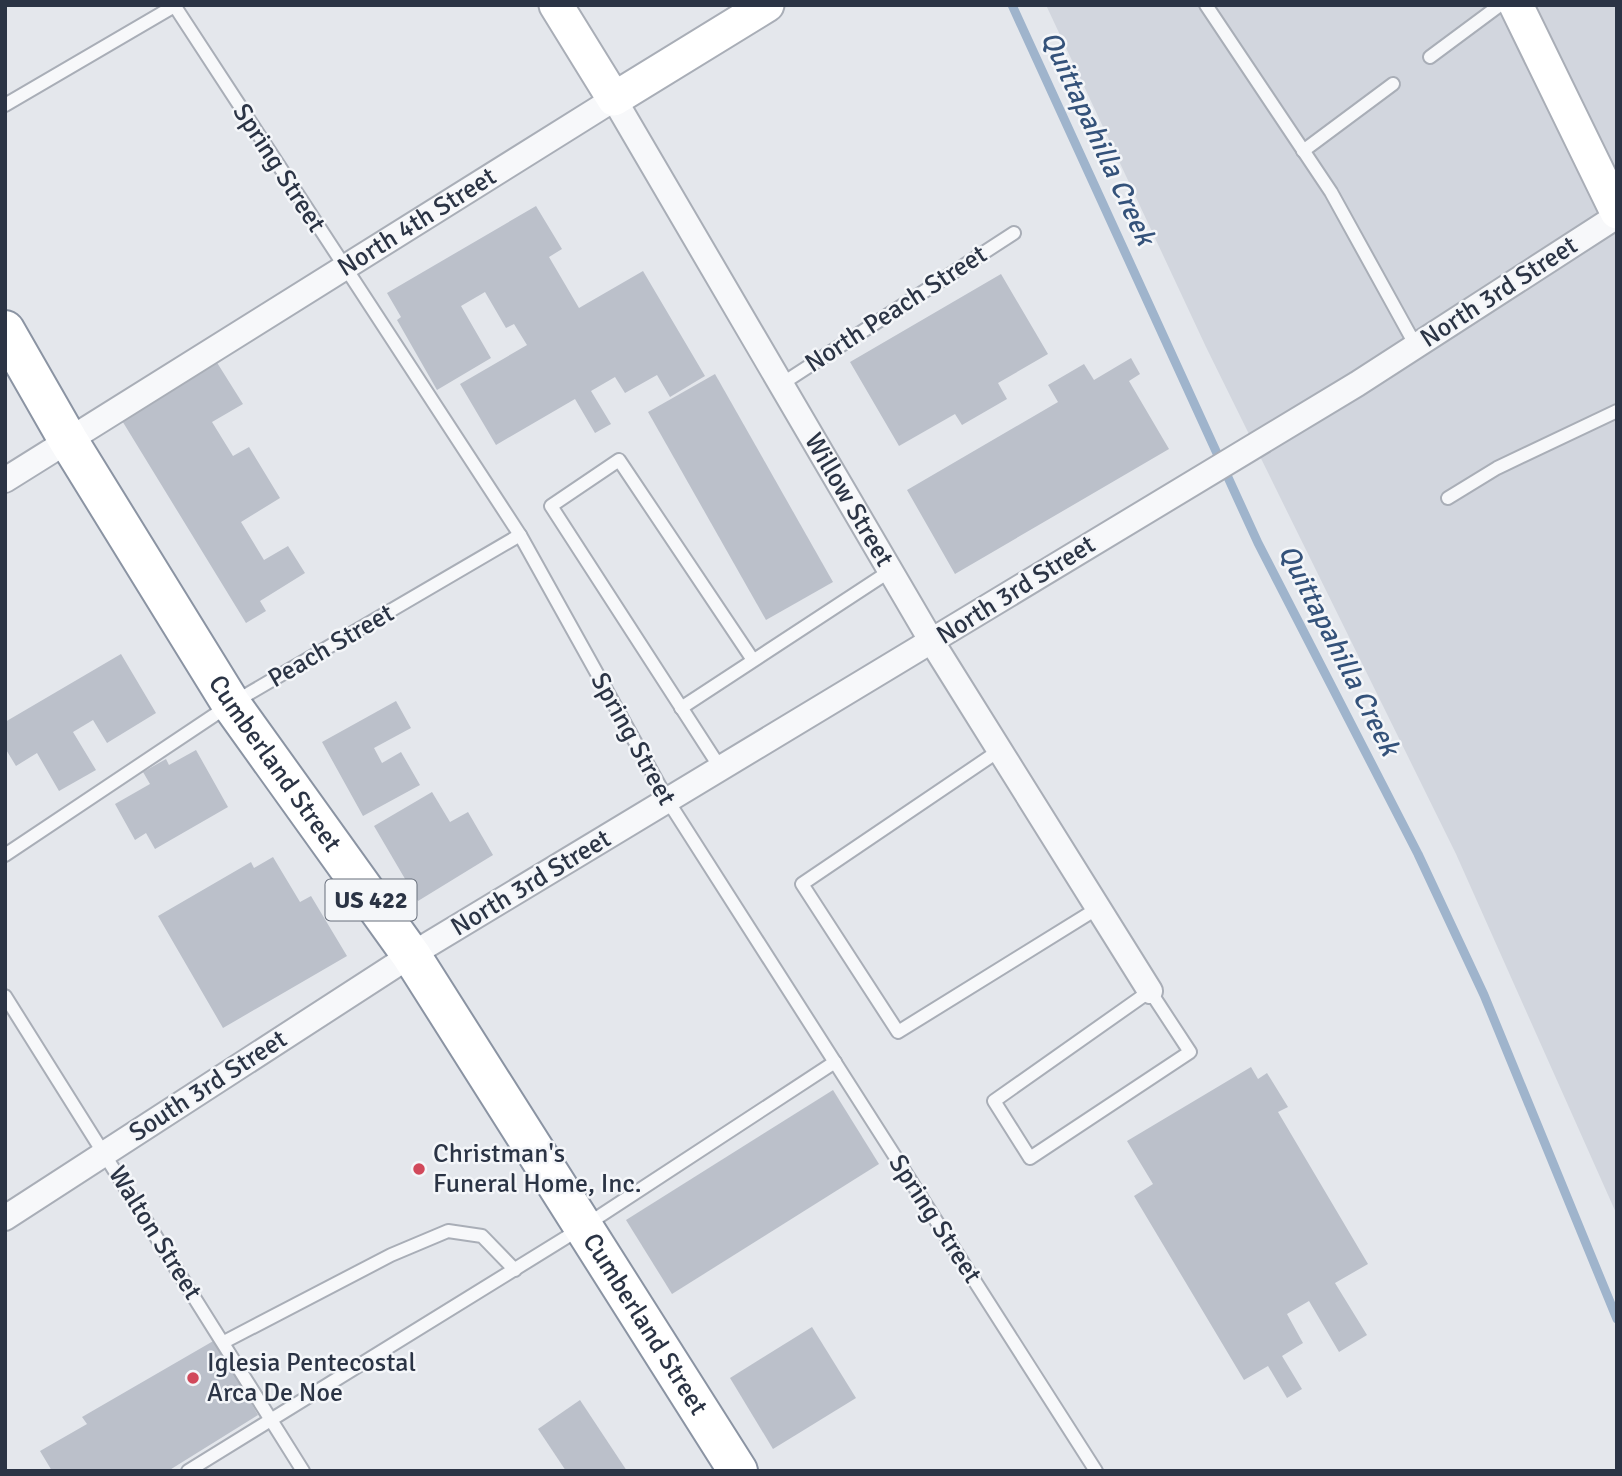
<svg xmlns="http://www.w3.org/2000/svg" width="1622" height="1476" font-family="Signika,sans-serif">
<rect width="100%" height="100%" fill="#e4e7ec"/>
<path fill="#d2d6de" d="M1046,5H1617V1215L1456,854L1206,347Z"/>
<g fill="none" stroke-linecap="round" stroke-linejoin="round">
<path stroke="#9fb4cc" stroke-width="9" d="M1012,5L1258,543L1418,854L1484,995L1617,1319"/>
</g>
<g fill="#bbc0ca">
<path d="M536,206L562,249L549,257L579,308L643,271L705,376L670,397L657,375L625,393L615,377L591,391L611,424L595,433L575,399L496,445L460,384L527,345L514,324L506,328L485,292L461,306L491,358L437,390L397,320L401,317L387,293Z"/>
<path d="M1001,274L1048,354L998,383L1007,399L962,425L955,414L899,446L850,362Z"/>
<path d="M1131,358L1140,374L1129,381L1169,449L955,574L907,490L1058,402L1048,385L1084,364L1094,380Z"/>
<path d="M216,361L243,404L212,422L233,456L249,447L280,498L241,522L264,560L288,546L305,573L260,601L266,611L246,623L121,419Z"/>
<path d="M715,374L833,582L766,620L648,412Z"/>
<path d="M121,654L156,713L107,743L93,720L73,732L96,770L59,791L37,753L16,766L5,748V722Z"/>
<path d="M396,701L411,728L374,748L382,763L401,752L420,785L363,816L322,742Z"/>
<path d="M196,750L228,807L155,849L146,833L135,840L115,804L150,784L143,772L166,759L169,765Z"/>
<path d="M432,792L450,822L468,812L493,855L418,901L374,826Z"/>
<path d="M273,857L300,902L311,896L347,956L223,1028L158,916L251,862L254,868Z"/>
<path d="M1251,1067L1258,1079L1267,1073L1288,1107L1278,1112L1368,1264L1335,1283L1367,1335L1339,1352L1309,1301L1287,1314L1303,1343L1282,1356L1302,1389L1287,1398L1268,1366L1244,1380L1134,1196L1153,1184L1127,1141Z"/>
<path d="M833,1090L879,1164L672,1294L626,1220Z"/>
<path d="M812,1327L856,1398L773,1449L730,1378Z"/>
<path d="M215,1340L258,1415L168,1471H52L40,1451L87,1424L82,1417Z"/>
<path d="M580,1400L627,1471H566L538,1429Z"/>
</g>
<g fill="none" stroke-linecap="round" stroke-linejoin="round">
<g stroke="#a9aeb7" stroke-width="16">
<g id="lane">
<path d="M174,5L520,535L668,801L1096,1471"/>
<path d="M1206,5L1331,192L1416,346"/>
<path d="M1430,57L1500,5"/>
<path d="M5,105L176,5"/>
<path d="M1303,151L1393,84"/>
<path d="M780,385L1014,233"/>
<path d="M1448,498L1497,468L1617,411"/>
<path d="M681,708L890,571"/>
<path d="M1000,750L802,884L898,1032L1098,908"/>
<path d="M721,769L551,506L619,460L753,660"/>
<path d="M5,855L231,704L520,535"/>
<path d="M1150,991L1190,1052L1030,1158L994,1101Z"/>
<path d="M5,996L303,1471"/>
<path d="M224,1342L391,1255L448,1231L482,1236L515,1270"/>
<path d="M188,1471L583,1227L835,1062"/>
</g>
</g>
<g stroke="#a9aeb7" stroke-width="28">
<g id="street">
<path id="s1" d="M5,480L614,99L932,642L1150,991"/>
<path d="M5,1218L411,955L1357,384L1617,216"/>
</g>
</g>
<g stroke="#a9aeb7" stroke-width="37">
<g id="secondary">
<path d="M556,5L614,99L767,5"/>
<path d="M1516,5L1617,212"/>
</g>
</g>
<g stroke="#8b94a3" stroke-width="42">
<g id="highway">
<path id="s2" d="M5,330L68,440L231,704L411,955L738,1471"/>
</g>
</g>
<use href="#lane" stroke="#f7f8fa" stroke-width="12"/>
<use href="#street" stroke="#f7f8fa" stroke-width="24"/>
<use href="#secondary" stroke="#fff" stroke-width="33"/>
<use href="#highway" stroke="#fff" stroke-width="38"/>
</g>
<g fill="#d1495b" stroke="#f4f6f9" stroke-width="2.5">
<circle cx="419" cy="1169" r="7"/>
<circle cx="193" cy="1378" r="7"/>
</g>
<g text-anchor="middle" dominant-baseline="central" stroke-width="5" stroke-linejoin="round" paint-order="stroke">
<rect fill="#f4f6f9" stroke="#676e7b" stroke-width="2" x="325.5" y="879.5" width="91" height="41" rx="5"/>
<g font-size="24" font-weight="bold" fill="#2b3445">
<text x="371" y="900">US 422</text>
</g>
<g font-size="26" fill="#2b3445" stroke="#f4f6f9">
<text transform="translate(279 168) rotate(57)">Spring Street</text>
<text stroke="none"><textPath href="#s1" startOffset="486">North 4th Street</textPath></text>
<text transform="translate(1499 292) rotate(-33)">North 3rd Street</text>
<text transform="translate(896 309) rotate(-33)">North Peach Street</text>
<text stroke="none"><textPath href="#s1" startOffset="1183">Willow Street</textPath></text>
<text transform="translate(1016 590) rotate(-32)">North 3rd Street</text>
<text transform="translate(331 646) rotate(-30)">Peach Street</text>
<text transform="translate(633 739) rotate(61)">Spring Street</text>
<text stroke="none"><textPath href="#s2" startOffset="511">Cumberland Street</textPath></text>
<text transform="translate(531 883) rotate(-31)">North 3rd Street</text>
<text transform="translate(208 1086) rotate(-33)">South 3rd Street</text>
<text transform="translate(935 1219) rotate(57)">Spring Street</text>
<text transform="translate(155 1233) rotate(58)">Walton Street</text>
<text stroke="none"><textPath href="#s2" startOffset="1183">Cumberland Street</textPath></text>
</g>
<g font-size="26" fill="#2b3445" stroke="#f4f6f9" text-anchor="start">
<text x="433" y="1154">Christman's<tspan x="433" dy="30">Funeral Home, Inc.</tspan></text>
<text x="207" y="1363">Iglesia Pentecostal<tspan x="207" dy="30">Arca De Noe</tspan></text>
</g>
<g font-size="28" font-style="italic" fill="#34527a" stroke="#f4f6f9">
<text transform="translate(1098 138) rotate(65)">Quittapahilla Creek</text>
<text transform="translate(1339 650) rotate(63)">Quittapahilla Creek</text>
</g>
</g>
<rect width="1622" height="1476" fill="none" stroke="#2b3445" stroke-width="14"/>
</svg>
